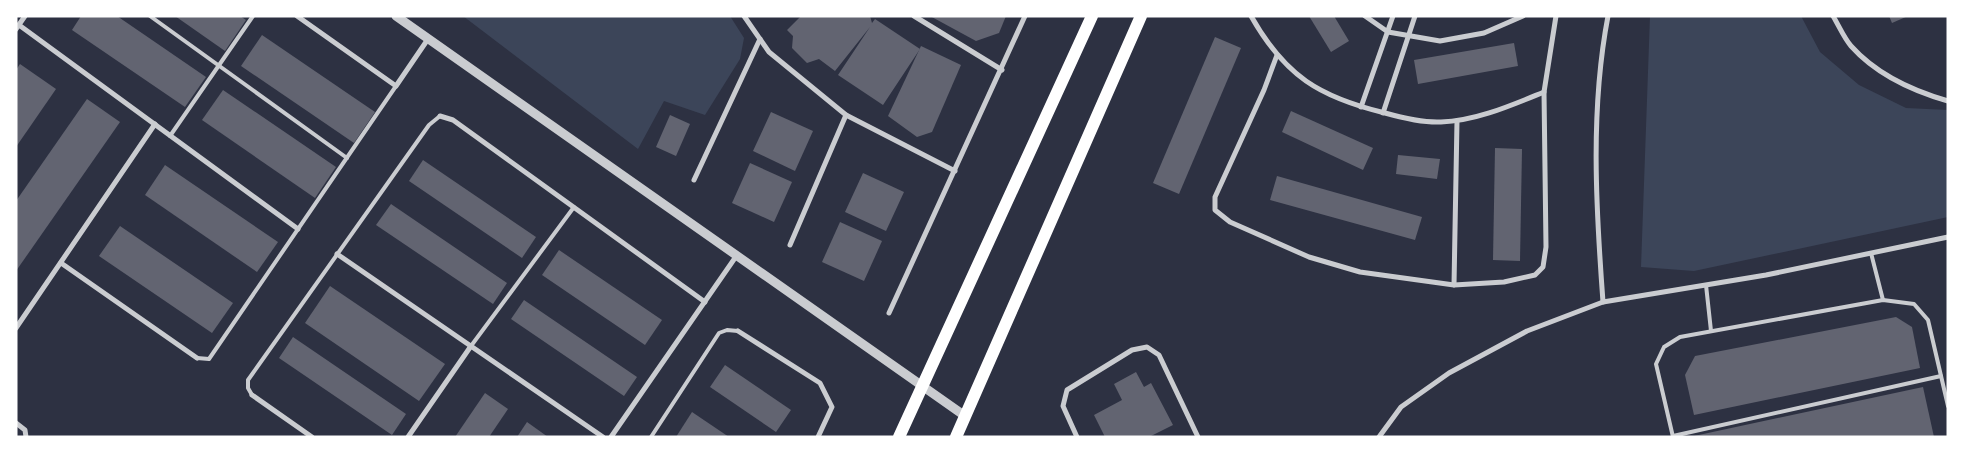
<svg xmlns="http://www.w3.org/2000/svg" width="1964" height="453" font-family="Lato,sans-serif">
<rect width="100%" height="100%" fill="#2d3142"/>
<g fill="#3c4559">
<path d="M463,16H730L744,38L740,59L705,115L664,101L638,149Z"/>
<path d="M1650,16H1801L1820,52L1859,85L1906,108L1948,110V217L1694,271L1641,267Z"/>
</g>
<g fill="#626471">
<path d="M81,16H117L206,77L185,107L72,30Z"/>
<path d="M175,16H240L246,20L225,51Z"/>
<path d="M801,16H870L872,23L875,19L920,49L883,105L838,75L870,27L835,71L819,59L807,63L792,48L793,36L787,30Z"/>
<path d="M930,16H1006L999,33L976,41Z"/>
<path d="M1309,16H1334L1349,41L1331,52Z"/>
<path d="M1889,16H1908L1892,23Z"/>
<path d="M262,35L375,112L354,143L241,66Z"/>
<path d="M1215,37L1241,48L1179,194L1153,183Z"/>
<path d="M1514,43L1518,66L1418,84L1414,60Z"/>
<path d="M921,46L961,65L932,132L917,137L888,116Z"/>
<path d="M20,64L56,89L16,147V70Z"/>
<path d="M223,90L336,167L315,198L202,120Z"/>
<path d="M87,99L120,122L16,271V201Z"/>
<path d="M1291,111L1373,148L1363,170L1282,132Z"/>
<path d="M771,112L813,131L795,171L753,151Z"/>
<path d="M670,115L690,124L676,156L656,147Z"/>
<path d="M1495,148L1522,149L1520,261L1493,260Z"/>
<path d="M1398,155L1440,159L1437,179L1396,174Z"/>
<path d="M423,160L536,237L522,258L409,181Z"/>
<path d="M750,163L792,182L774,222L732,203Z"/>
<path d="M165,165L278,242L257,272L145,195Z"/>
<path d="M863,173L904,192L886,231L845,212Z"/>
<path d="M1277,176L1422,217L1415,240L1270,200Z"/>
<path d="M391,204L507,283L493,304L376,225Z"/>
<path d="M840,222L882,241L864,281L822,262Z"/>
<path d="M120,226L233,303L212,333L99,256Z"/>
<path d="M559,250L662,320L645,345L542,275Z"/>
<path d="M330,286L445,364L419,401L305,323Z"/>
<path d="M524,300L637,377L624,396L511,319Z"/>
<path d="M1896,317L1912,327L1920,368L1694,415L1685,375L1695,356Z"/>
<path d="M293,337L406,414L392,435L279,358Z"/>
<path d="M725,365L791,410L776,432L710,387Z"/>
<path d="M1136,372L1144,387L1151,383L1173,425L1149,437H1105L1094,415L1122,400L1114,384Z"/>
<path d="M1923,387L1934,437H1694V436Z"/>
<path d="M485,393L508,409L489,437H455Z"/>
<path d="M692,412L729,437H676Z"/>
<path d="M527,422L548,437H517Z"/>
</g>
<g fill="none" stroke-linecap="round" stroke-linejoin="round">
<g stroke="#caccd0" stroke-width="4">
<path d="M150,16L347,158"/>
<path d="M170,136L253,16"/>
<path d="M1871,253L1883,300"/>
<path d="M1706,285L1711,331"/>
<path d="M471,346L574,207"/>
<path d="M197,358L209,359L396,86"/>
<path d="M252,395L248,388V380L429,125L440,116"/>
<path d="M1673,436L1941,376"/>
<path d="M651,437L719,333L727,330L738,331"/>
<path d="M1673,437L1656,364L1664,347L1680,337L1883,300L1914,304L1928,320L1948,406"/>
</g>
<g stroke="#caccd0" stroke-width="5">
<path d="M297,16L396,86L428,39"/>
<path d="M744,16L769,52L846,115L955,171"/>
<path d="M914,16L1002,70"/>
<path d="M1251,16C1285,76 1319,97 1385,113C1403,118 1423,123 1441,122C1476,121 1512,105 1544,92"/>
<path d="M1365,16L1388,32L1440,41L1484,33L1523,16"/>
<path d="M1833,16C1839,26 1844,38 1851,46C1876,74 1913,91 1948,101"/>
<path d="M19,25L298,229"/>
<path d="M16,29L25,16"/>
<path d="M1277,55L1264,90L1215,197V210L1230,222L1309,257L1360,272L1454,285L1504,282L1535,275L1543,267L1546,247L1544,92L1556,16"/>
<path d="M1361,107L1393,16"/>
<path d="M1383,113L1415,16"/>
<path d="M440,116L453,120L705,302"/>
<path d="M694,180L760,39"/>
<path d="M790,245L846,115"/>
<path d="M337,254L603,437"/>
<path d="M61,263L197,358"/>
<path d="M1454,285L1457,121"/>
<path d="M1603,302C1596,208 1590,110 1608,16"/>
<path d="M889,313L1025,16"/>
<path d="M16,328L155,124"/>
<path d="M738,331L820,383L832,407L818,437"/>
<path d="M252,395L312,437"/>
<path d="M16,423L25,430L26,437"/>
<path d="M408,437L471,346"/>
<path d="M611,437L737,255"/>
<path d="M1077,437L1063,406L1067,390L1132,350L1147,347L1159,355L1198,437"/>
<path d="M1379,437L1401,407L1449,373L1527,331L1603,302L1766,275L1948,237"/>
</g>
<path stroke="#caccd0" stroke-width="9" d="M396,16L965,416"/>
<g stroke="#fff" stroke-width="12">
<path d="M899,437L1092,16"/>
<path d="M956,437L1141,16"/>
</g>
</g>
<rect width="1964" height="453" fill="none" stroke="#ffffff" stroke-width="35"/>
</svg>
